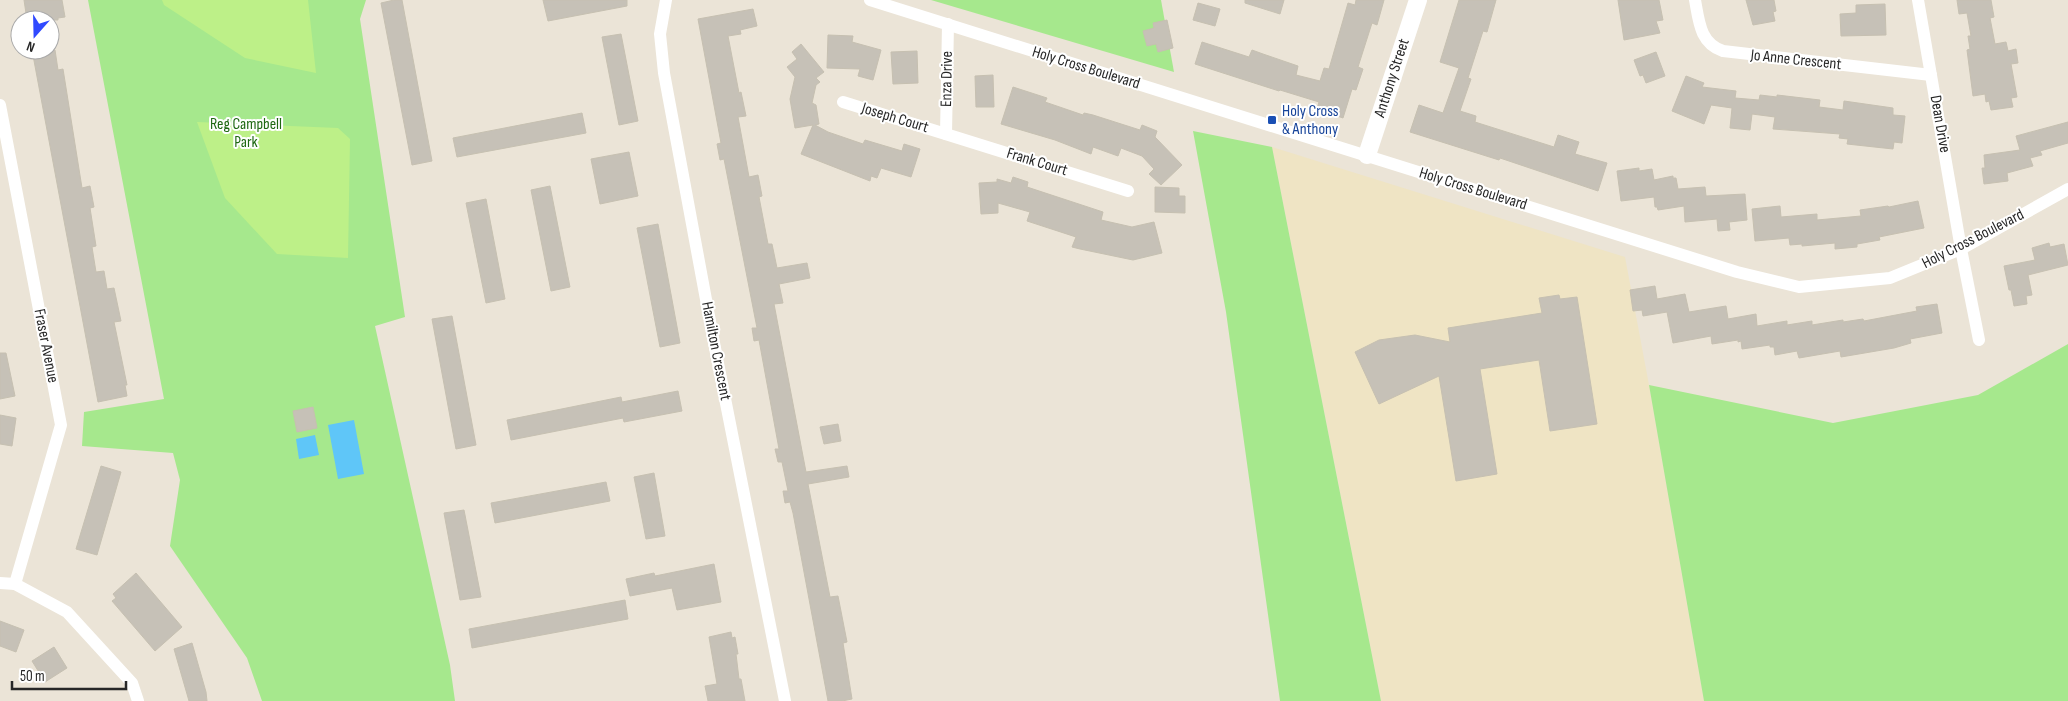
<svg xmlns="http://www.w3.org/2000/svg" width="2068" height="701" font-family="'Sofia Sans Condensed',sans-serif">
<rect width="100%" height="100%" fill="#ebe4d7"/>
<path fill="#efe4c4" d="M1272,147L1625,257L1649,385L1704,701H1381Z"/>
<g fill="#a6e88d">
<path d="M88,0H366L360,19L405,317L375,326L450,665L455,701H262L247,658L170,546L180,480L173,453L82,446L84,412L164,399Z"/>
<path d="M931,0H1161L1174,72Z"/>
<path d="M1193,131L1272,147L1381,701H1280L1226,312Z"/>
<path d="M2068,344V701H1704L1649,385L1833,423L1978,395Z"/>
</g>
<g fill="#bdf088">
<path d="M162,0H308L316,73L245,58L164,5Z"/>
<path d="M197,122L338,128L350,139L348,258L277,254L225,198Z"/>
</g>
<g fill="#5fc6f8">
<path d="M354,420L364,474L338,479L328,425Z"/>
<path d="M315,435L319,455L299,459L296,439Z"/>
</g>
<g fill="#c6c1b7" stroke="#c6c0b1">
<path d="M24,0H62L65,17L58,18V20H27Z"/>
<path d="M394,0H402L432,161L412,165L381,3Z"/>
<path d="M543,0H627V6L548,21Z"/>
<path d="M1245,0H1284L1280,14L1245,3Z"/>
<path d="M1356,0H1384L1377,25L1372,23L1358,67L1363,69L1356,90L1352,89L1343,118L1317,109L1319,102L1280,90L1279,91L1195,64L1202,42L1249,57L1252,50L1263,54L1298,66L1296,75L1320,81L1324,68L1329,69L1348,3L1355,5Z"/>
<path d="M1459,0H1496L1487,32L1483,31L1468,78L1471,79L1460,111L1476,116L1475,122L1554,147L1558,135L1579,142L1575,154L1607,163L1598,191L1500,158L1499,160L1410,132L1419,105L1443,113L1459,68L1440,62Z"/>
<path d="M1618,0H1659L1663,20L1656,21L1660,33L1624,40Z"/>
<path d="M1746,0H1774L1776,11L1773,12L1775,21L1753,25Z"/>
<path d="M1957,0H1991L1994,17L1990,18L1995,44L2006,42L2008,51L2016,49L2018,63L2011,64L2017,97L2011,98L2013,107L1991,110L1989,101L1986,102L1985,94L1973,96L1967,50L1970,49L1968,36H1971L1967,13L1959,14Z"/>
<path d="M1198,3L1220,9L1215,26L1193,20Z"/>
<path d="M1885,4L1886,35L1841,36L1840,14L1856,13V5Z"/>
<path d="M753,9L757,26L740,30L741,34L728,36L739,93L741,92L746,116L738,117L749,177L758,175L762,196L759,197L768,244H772L777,268L807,263L810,278L779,284L783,303L774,304L806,472L847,466L849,477L808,484L830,597L838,596L847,642L843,643L852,699L842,701H828L793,513L790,502L785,503L783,491H788L782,462H778L775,449H779L759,340L754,341L752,328H757L724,159L720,160L717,144L721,143L698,19Z"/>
<path d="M1167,20L1173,48L1158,52L1156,44L1147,46L1143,31L1154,28L1153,23Z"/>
<path d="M621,34L638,121L619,125L602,37Z"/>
<path d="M828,35L853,36L852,42L881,50L873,80L858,76L860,69L827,68Z"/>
<path d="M801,44L824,72L816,78L820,82L816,85L812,103L816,105L819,124L815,125L828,132L863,144L865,140L902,151L904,144L920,149L911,177L881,168L877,178L871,176L870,181L801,154L813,125L795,128L790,99L795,77L787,67L797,59L792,52Z"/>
<path d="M32,50H55L58,70L63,69L82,188L90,186L94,207L90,208L96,246L92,247L96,272L104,271L107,289L114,288L121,321L114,322L127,385H125L127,396L98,402Z"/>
<path d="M917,51L918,83L893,84L891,52Z"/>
<path d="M1656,52L1665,76L1646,83L1643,75L1640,76L1634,60Z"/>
<path d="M993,75L994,107H976L975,76Z"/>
<path d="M1686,76L1704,83L1702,87L1736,91L1735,98L1759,100L1760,95L1777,97V95L1820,100L1819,107L1843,110L1844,101L1893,108V115L1905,116L1902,143L1894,142L1893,149L1847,144L1848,139L1839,138L1840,134L1773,129L1775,117L1752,114L1750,130L1730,128L1732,108L1711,105L1704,124L1672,111Z"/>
<path d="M1013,87L1047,98L1045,102L1083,115L1084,113L1093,115L1140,130L1142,125L1157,131L1155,137L1182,165L1161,185L1149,174L1154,169L1142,156L1121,148L1118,156L1093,147L1091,154L1055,140L1001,124Z"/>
<path d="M582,113L586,133L457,157L453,138Z"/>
<path d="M2068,122V143L2040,151L2042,155L2030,158L2033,166L2007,173L2008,181L1984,184L1982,168H1985L1984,155L2020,150L2016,136Z"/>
<path d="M629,152L638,196L600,204L591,159Z"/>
<path d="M1639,168V171L1652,169L1654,180L1673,176V178H1676L1678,189L1705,187L1706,196L1745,194L1747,220L1729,222L1730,230L1718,231L1717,219L1685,222L1684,206L1658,210L1657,207H1655L1654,197L1621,201L1617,171Z"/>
<path d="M1013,177L1028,182L1027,187L1103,212L1101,220L1132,227L1154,222L1162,253L1133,260L1080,249L1072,247L1076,237L1027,221L1030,212L998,203V213L981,214L979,183L997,182V179L1011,183Z"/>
<path d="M550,186L570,287L551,291L531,190Z"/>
<path d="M1155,187L1179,188V196H1185V213L1155,212Z"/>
<path d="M486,199L505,299L486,303L466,203Z"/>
<path d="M1918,201L1924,228L1879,237L1880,240L1857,244V247L1835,249V243L1802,246V244L1790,245L1789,238L1755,241L1752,209L1780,206L1781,217L1817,214V220L1861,216L1860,210L1888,206L1889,207Z"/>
<path d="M658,224L680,343L660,347L637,228Z"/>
<path d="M2049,243L2050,247L2064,244L2068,265L2028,275L2032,295L2026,296L2027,304L2014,306L2011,290H2009L2004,266L2035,260L2032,248Z"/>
<path d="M1655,286L1657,299L1685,294L1689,312L1726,306L1728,319L1756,314L1757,326L1787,321V325L1812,321V325L1843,320V322L1863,319L1864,321L1917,311L1916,307L1937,304L1942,333L1910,339L1911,343L1894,348L1841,357L1840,351L1799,358L1797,351L1775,355L1774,347H1770V345L1742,349L1741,341L1738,342V340L1712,344L1711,336L1673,343L1667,312L1643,316L1642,310L1633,311L1630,290Z"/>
<path d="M1559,295L1560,299L1577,297L1597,424L1550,431L1539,360L1480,369L1497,474L1456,481L1439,376L1379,404L1355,352L1379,340L1415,335L1450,342L1448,328L1542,313L1539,298Z"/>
<path d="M452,316L476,445L456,449L432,319Z"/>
<path d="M0,353H6L15,396L0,399Z"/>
<path d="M678,391L682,411L624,422L623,418L511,440L507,420L621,397L622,402Z"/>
<path d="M313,407L317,428L297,432L293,411Z"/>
<path d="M0,415L16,418L12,446L0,444Z"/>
<path d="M838,424L841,441L824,444L820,427Z"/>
<path d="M101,466L121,472L97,555L76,549Z"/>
<path d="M654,473L665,536L646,539L634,477Z"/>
<path d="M606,482L610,501L495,523L491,503Z"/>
<path d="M464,510L481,597L460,600L444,513Z"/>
<path d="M714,564L721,602L677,610L672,588L630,596L626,579L654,573L655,576Z"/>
<path d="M136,573L182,627L155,651L112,601L116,598L113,594Z"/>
<path d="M625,600L628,619L472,648L469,629Z"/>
<path d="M0,621L24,630L16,652L0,646Z"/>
<path d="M731,632L732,638L735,637L738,654H736L739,679H741L745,701H708L705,686L717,684L709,637Z"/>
<path d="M192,643L206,692L207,701H189L174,649Z"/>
<path d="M54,647L67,668L45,682L32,661Z"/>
</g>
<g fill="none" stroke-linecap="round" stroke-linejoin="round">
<g stroke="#fff" stroke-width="12">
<path d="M666,0L660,34L664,73L715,348L785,701"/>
<path d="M870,0L1737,272L1799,287L1890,278L1961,249L2068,189"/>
<path d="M1695,0C1699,22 1700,43 1723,51L1931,75"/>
<path d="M1918,0L1961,249L1979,340"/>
<path d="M843,102L1128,191"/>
<path d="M0,105L61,425L15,584"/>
<path d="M946,134L948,24"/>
<path d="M0,583L15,584L67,612L132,683L138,701"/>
</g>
<path stroke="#fff" stroke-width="18" d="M1367,155L1418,0"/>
</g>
<rect fill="#1a4fb4" stroke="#fff" stroke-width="2" x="1267" y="115" width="10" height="10" rx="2.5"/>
<g text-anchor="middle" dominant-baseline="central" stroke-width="4" stroke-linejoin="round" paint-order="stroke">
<g font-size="16" fill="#272727" stroke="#fff">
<text transform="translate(1796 60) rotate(6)">Jo Anne Crescent</text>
<text transform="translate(1086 68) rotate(17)">Holy Cross Boulevard</text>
<text transform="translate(1392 78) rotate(-72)">Anthony Street</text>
<text transform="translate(947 79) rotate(-89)">Enza Drive</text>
<text transform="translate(895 118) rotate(17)">Joseph Court</text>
<text transform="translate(1940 124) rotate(80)">Dean Drive</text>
<text transform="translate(1037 162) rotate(17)">Frank Court</text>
<text transform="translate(1473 189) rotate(17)">Holy Cross Boulevard</text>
<text transform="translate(1973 239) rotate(-27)">Holy Cross Boulevard</text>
<text transform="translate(46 346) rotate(79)">Fraser Avenue</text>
<text transform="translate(716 351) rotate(79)">Hamilton Crescent</text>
</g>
<g font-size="16" fill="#164399" stroke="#fff" text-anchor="start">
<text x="1282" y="111">Holy Cross<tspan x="1282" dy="18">&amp; Anthony</tspan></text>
</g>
<g font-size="16" fill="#1f6813" stroke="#fff">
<text x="246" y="124">Reg Campbell<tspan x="246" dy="18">Park</tspan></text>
</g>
</g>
<g transform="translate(35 35) rotate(200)"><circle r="24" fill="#ffffff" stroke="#a9a9a9"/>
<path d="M0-4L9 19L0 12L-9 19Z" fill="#3049ff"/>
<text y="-8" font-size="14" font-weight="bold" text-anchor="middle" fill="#272727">N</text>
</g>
<path d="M12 681v8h114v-8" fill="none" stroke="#272727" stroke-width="2.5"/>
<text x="20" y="681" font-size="15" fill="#272727" stroke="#ffffff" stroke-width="4" paint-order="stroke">50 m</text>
</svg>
